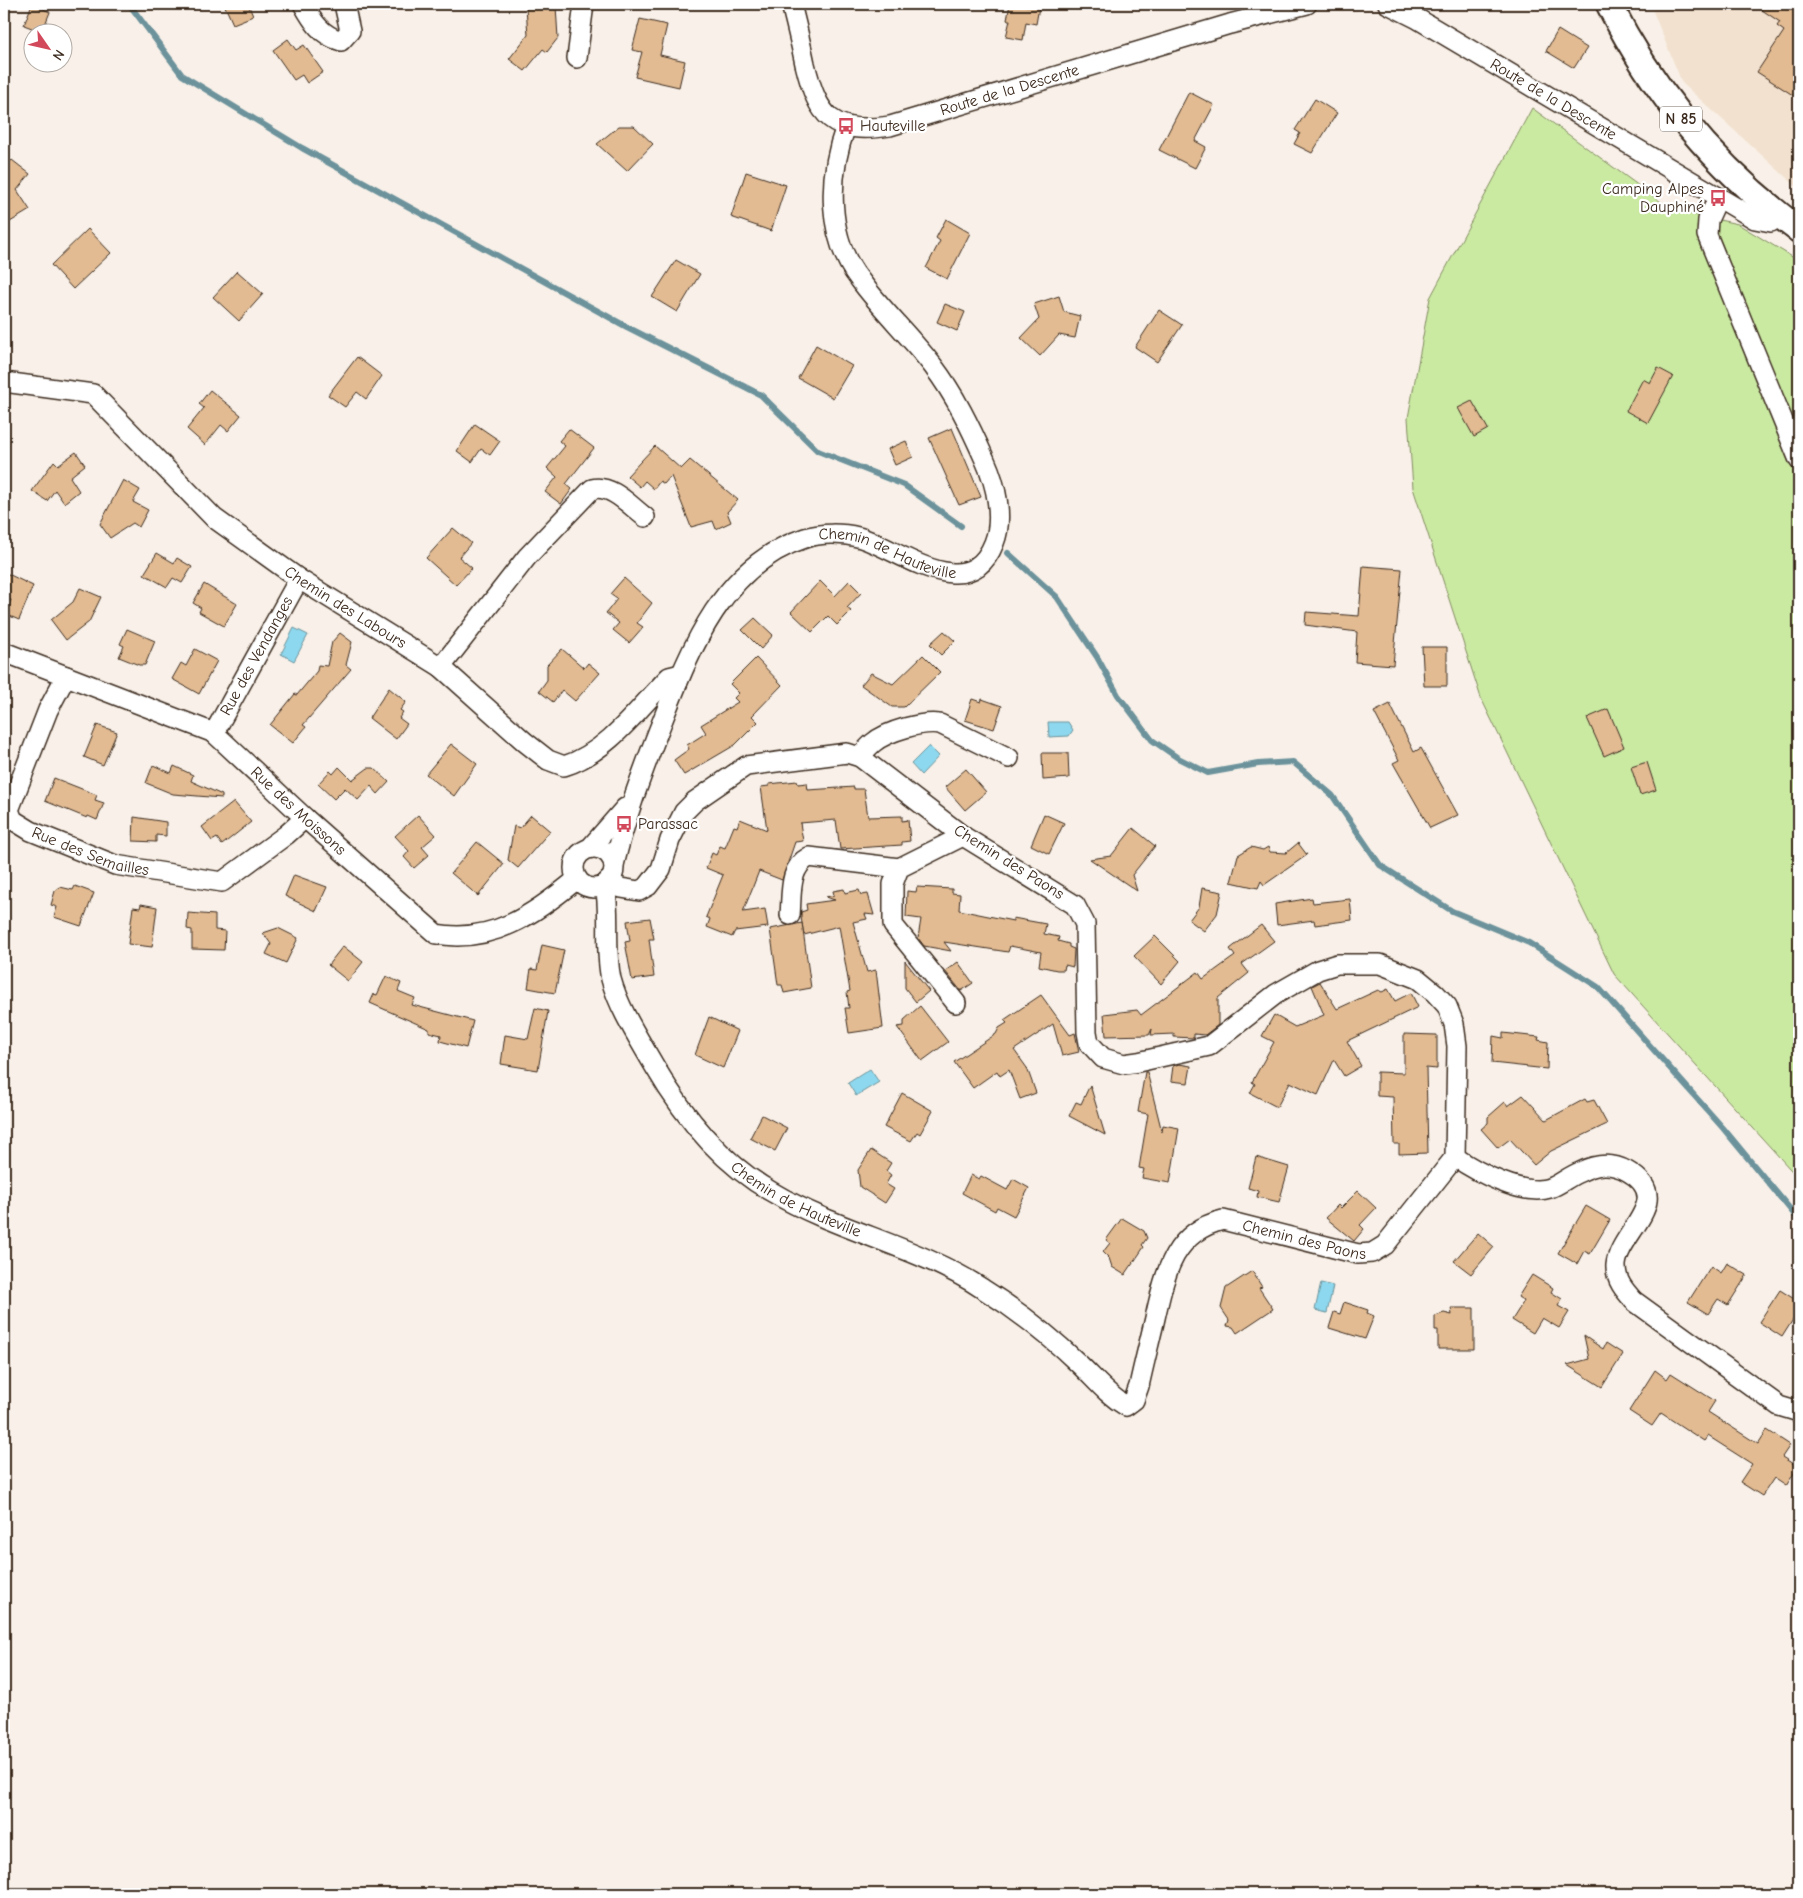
<svg xmlns="http://www.w3.org/2000/svg" width="1803" height="1898" font-family="'Comic Neue',sans-serif">
<rect width="100%" height="100%" fill="#f9f1e9"/>
<filter id="ink" filterUnits="userSpaceOnUse"><feTurbulence type="fractalNoise" baseFrequency=".02" numOctaves="2"/><feDisplacementMap in="SourceGraphic" scale="10" xChannelSelector="R" yChannelSelector="G"/><feConvolveMatrix kernelMatrix="1 2 1 2 8 2 1 2 1" color-interpolation-filters="sRGB"/></filter>
<g filter="url(#ink)">
<path fill="#f2e1cf" d="M1650,4H1799V189L1682,83Z"/>
<path fill="#caeaa2" stroke="#828a60" d="M1532,108L1672,210L1738,224L1799,261V1179L1614,974L1481,698L1413,488L1408,418L1430,298Z"/>
<g fill="#8dd8ee" stroke="#6c929b">
<path d="M294,628L308,635L294,661L281,654Z"/>
<path d="M1048,722H1068L1073,730L1069,736L1049,737Z"/>
<path d="M929,746L939,756L921,775L911,764Z"/>
<path d="M870,1069L879,1082L856,1096L848,1083Z"/>
<path d="M1321,1283L1333,1286L1327,1313L1315,1310Z"/>
</g>
<g fill="none" stroke-linecap="round" stroke-linejoin="round">
<g stroke="#6c929b" stroke-width="6">
<path d="M129,4L182,75L302,148L627,327L761,395L818,451L904,485L961,526"/>
<path d="M1008,553L1057,597L1097,657L1118,695L1152,740L1178,758L1208,773L1258,764L1293,762L1332,795L1380,865L1452,911L1529,943L1598,987L1723,1128L1799,1220"/>
</g>
</g>
<g fill="#e2bb92" stroke="#3b2a1e">
<path d="M32,4L50,12L42,32L24,25Z"/>
<path d="M224,4H248L253,16L233,24Z"/>
<path d="M1010,4L1039,7L1036,24L1026,22L1023,40L1006,37L1010,20H1007Z"/>
<path d="M1753,4H1799V99L1757,72L1784,31L1777,26L1780,22Z"/>
<path d="M556,6L558,38L547,52L543,49L525,71L509,59L528,35L526,8Z"/>
<path d="M640,19L667,25L660,55L685,61L679,87L635,77L642,52L632,50Z"/>
<path d="M1558,30L1587,48L1574,68L1546,51Z"/>
<path d="M288,39L296,50L304,45L323,72L307,83L302,75L294,80L273,50Z"/>
<path d="M1189,92L1214,105L1195,141L1206,147L1195,168L1159,150Z"/>
<path d="M1315,99L1337,113L1312,153L1294,144L1300,133L1295,130Z"/>
<path d="M619,126H634L653,144L627,171L597,144Z"/>
<path d="M12,160L30,174L17,190L30,210L10,222L4,211V168Z"/>
<path d="M746,172L786,185L771,231L731,217Z"/>
<path d="M946,219L970,233L947,279L926,268L940,241L936,238Z"/>
<path d="M88,229L111,253L73,289L51,265Z"/>
<path d="M676,260L700,274L677,312L652,297Z"/>
<path d="M237,271L263,294L239,321L213,297Z"/>
<path d="M1059,296L1064,312L1080,316L1075,338L1059,335L1040,356L1021,338L1039,319L1034,304Z"/>
<path d="M945,304L965,312L957,331L937,322Z"/>
<path d="M1159,310L1182,325L1157,362L1135,347Z"/>
<path d="M816,345L852,366L833,398L798,378Z"/>
<path d="M357,357L382,376L366,399L357,392L345,407L328,395Z"/>
<path d="M1658,368L1673,376L1648,423L1626,411L1643,379L1650,383Z"/>
<path d="M210,390L241,415L228,431L221,425L205,445L187,429L204,408L199,404Z"/>
<path d="M1472,401L1488,429L1474,437L1458,408Z"/>
<path d="M475,424L500,441L490,455L481,449L472,462L457,451Z"/>
<path d="M952,428L981,497L959,505L929,438Z"/>
<path d="M569,429L594,448L566,484L572,489L561,504L545,492L557,477L547,468L565,446L559,441Z"/>
<path d="M906,441L913,457L895,465L888,449Z"/>
<path d="M655,446L681,469L690,460L738,500L727,512L731,522L716,529L713,521L691,527L671,476L664,484L660,481L654,489L645,481L640,487L627,476Z"/>
<path d="M76,452L85,465L70,477L79,491L64,503L55,490L47,501L32,491L54,461L58,465Z"/>
<path d="M123,480L140,490L133,502L148,510L139,527L133,523L110,538L100,524Z"/>
<path d="M453,528L471,543L459,557L472,568L456,585L426,558Z"/>
<path d="M157,553L174,563L177,558L192,567L182,583L173,578L167,587L144,574Z"/>
<path d="M1363,566L1402,569L1393,665L1355,662L1357,632L1305,625L1306,612L1359,616Z"/>
<path d="M4,572L33,586L19,620L5,614L11,600L4,597Z"/>
<path d="M624,578L652,603L637,623L643,627L629,643L613,630L619,623L606,613L617,599L610,594Z"/>
<path d="M820,581L835,596L849,581L861,593L847,608L851,611L837,625L828,616L812,632L791,612Z"/>
<path d="M204,584L237,604L224,626L199,612L201,608L193,603Z"/>
<path d="M80,588L101,597L89,622L66,640L51,620L73,602Z"/>
<path d="M755,618L773,635L761,649L742,630Z"/>
<path d="M127,629L155,641L145,665H139L119,657L124,646L120,644Z"/>
<path d="M944,631L955,641L941,655L930,644Z"/>
<path d="M340,633L352,642L346,665L351,669L303,725L306,727L293,743L270,725L295,694L297,695L317,671L318,665L327,666L332,642Z"/>
<path d="M1422,647H1447V686H1424Z"/>
<path d="M195,649L217,661L199,694L172,679L181,663L186,666Z"/>
<path d="M562,649L584,668L588,663L600,673L575,701L562,690L553,702L539,691L547,680V665Z"/>
<path d="M923,655L940,672L904,707H892L861,685L871,673L893,684Z"/>
<path d="M756,658L782,685L752,716L758,722L735,745L684,775L674,760L689,749L687,745L706,733L701,725L738,702L734,698L739,693L730,684Z"/>
<path d="M389,688L406,702L400,710L403,712L399,718L407,724L396,739L369,718Z"/>
<path d="M972,699L981,702L982,699L1002,706L994,729L965,720Z"/>
<path d="M1390,704L1414,752L1421,748L1458,815L1430,828L1393,763L1399,760L1374,712Z"/>
<path d="M1608,709L1624,747L1604,756L1587,718Z"/>
<path d="M97,725L117,732L103,765L84,757Z"/>
<path d="M451,744L477,764L454,796L426,774Z"/>
<path d="M1042,753H1068L1069,778L1043,780Z"/>
<path d="M1647,762L1656,790L1640,795L1631,767Z"/>
<path d="M153,765L171,773L174,766L193,775L191,781L222,795V798L173,794L146,783Z"/>
<path d="M339,767L352,780L368,768H374L389,782L378,794L371,786L358,800L345,788L334,799L318,784L330,771L333,774Z"/>
<path d="M966,769L986,792L965,810L945,787Z"/>
<path d="M54,778L97,795L95,800L104,803L97,820L88,816L87,818L45,801Z"/>
<path d="M797,781L798,784L807,783L808,790L854,787V789H864L868,817L902,816V821L908,820L910,841L902,842V845L840,849L836,820L800,823L803,841L795,842L782,880L759,871L743,912L765,909L768,927L735,931L732,937L707,927L710,919L706,917L723,875L706,868L712,853L716,855L720,846L725,848L734,826L737,827L740,819L767,830L761,787L769,786V784Z"/>
<path d="M234,802L251,822L222,845L217,838L212,841L202,827Z"/>
<path d="M1044,814L1064,823L1049,854L1031,845Z"/>
<path d="M418,815L436,835L422,847L429,855L414,868L404,857L409,851L395,836Z"/>
<path d="M531,815L550,831L518,868L508,860L514,826L520,828Z"/>
<path d="M134,817L166,822V836L156,835V842L133,841Z"/>
<path d="M1133,828L1155,846L1132,875L1137,891L1090,859L1111,856Z"/>
<path d="M477,842L504,864L478,896L451,873Z"/>
<path d="M1298,843L1307,855L1264,885L1261,881L1258,888L1231,882L1238,855L1251,847L1263,850L1268,847L1270,852L1286,853Z"/>
<path d="M294,875L327,887L316,911L285,896Z"/>
<path d="M75,886L94,893L81,926L54,917L57,907L51,905L55,891L60,887L73,890Z"/>
<path d="M917,887L952,889V893L960,894L959,910L1013,921V918L1046,924L1044,934L1059,937L1058,941L1069,944V947L1074,949L1073,967L1065,965L1064,970H1057L1039,966L1041,952L1010,946L1008,952L944,942L951,951L924,946L918,938L921,919L906,917L907,891L916,892Z"/>
<path d="M1202,888L1222,892L1217,914L1204,931L1189,920L1199,907Z"/>
<path d="M844,889L845,893L859,890L861,895L868,894L874,915L865,914L867,919L853,922L867,972L876,970L883,1028L849,1033L845,1008H849L847,992L850,991L839,926L804,935L801,917V912L807,910L806,904L835,900L826,897L834,895L833,891Z"/>
<path d="M1312,898L1313,903L1350,899L1352,920L1315,925L1314,920L1277,925L1275,904Z"/>
<path d="M141,904L157,907L152,947L128,944L133,907L140,908Z"/>
<path d="M188,913L215,915V930L225,931L224,950L192,949V930L187,929Z"/>
<path d="M650,918L654,939H649L654,977L632,980L625,942L630,941L627,921Z"/>
<path d="M802,923L811,988L784,993L782,985H778L770,929Z"/>
<path d="M1261,925L1274,941L1242,964L1249,973L1218,998V1025L1205,1035L1194,1034V1038L1174,1037V1034L1151,1035L1152,1029L1149,1035L1106,1036L1104,1014L1137,1010L1141,1015L1198,972L1203,979L1235,956L1230,949Z"/>
<path d="M278,928L298,938L286,963L266,954L271,944L263,933Z"/>
<path d="M1155,936L1180,961L1161,984L1134,956Z"/>
<path d="M542,945L564,950L555,993L528,988L531,969L537,970Z"/>
<path d="M343,946L363,962L348,981L328,965Z"/>
<path d="M905,961L929,991L916,1002L905,988Z"/>
<path d="M958,962L973,983L961,991L945,971Z"/>
<path d="M386,976L401,983L398,991L415,998L412,1005L473,1021L466,1048L440,1041L441,1035L429,1032V1029L370,1003L374,994L377,995Z"/>
<path d="M1320,982L1337,1009L1378,990L1382,992L1388,989L1395,1001L1411,993L1418,1007L1347,1041L1361,1066L1344,1076L1334,1060L1318,1095L1290,1082L1277,1107L1250,1093L1255,1084L1252,1082L1274,1042L1262,1036L1274,1015L1295,1027L1324,1015L1312,986Z"/>
<path d="M1041,995L1070,1035L1075,1033L1079,1052L1062,1056L1053,1024L1014,1050L1027,1068L1036,1093L1020,1099L1009,1070L1000,1076L997,1071L973,1088L954,1062L996,1034L999,1028L1007,1023L1004,1020Z"/>
<path d="M920,1006L948,1042L922,1061L897,1027L904,1026V1020Z"/>
<path d="M535,1008L548,1011L538,1070L501,1064L505,1035L528,1039Z"/>
<path d="M709,1017L738,1031L723,1068L695,1055Z"/>
<path d="M1503,1033L1539,1037L1538,1040L1548,1042L1547,1069L1492,1063L1493,1036L1503,1038Z"/>
<path d="M1404,1034L1437,1035V1069L1426,1068L1428,1153L1399,1154V1144H1394L1393,1097L1377,1096V1072L1404,1073Z"/>
<path d="M1179,1064L1191,1066L1188,1083L1171,1081L1173,1066Z"/>
<path d="M1145,1072H1147L1162,1132L1163,1125L1179,1128L1170,1183L1142,1178L1144,1169L1139,1168L1148,1114L1138,1112Z"/>
<path d="M1090,1085L1105,1135L1069,1116L1076,1102L1081,1104Z"/>
<path d="M902,1093L933,1111L920,1134L917,1132L911,1141L884,1127Z"/>
<path d="M1523,1095L1546,1120L1585,1099L1587,1102L1594,1100L1607,1124L1551,1151L1534,1165L1510,1139L1498,1148L1481,1129L1488,1123V1117L1505,1102L1508,1106Z"/>
<path d="M762,1115L787,1128L775,1151L750,1138Z"/>
<path d="M871,1150L891,1163L886,1171L891,1175L886,1184L894,1189L885,1203L860,1187L858,1170Z"/>
<path d="M1256,1157L1289,1167L1279,1202L1257,1197L1258,1191L1248,1188Z"/>
<path d="M971,1175L979,1179L981,1176L1007,1190L1013,1179L1029,1188L1014,1216L997,1207L995,1211L962,1193Z"/>
<path d="M1358,1191L1376,1208L1360,1225L1364,1229L1354,1241L1326,1218L1338,1205L1341,1208Z"/>
<path d="M1586,1206L1610,1220L1590,1254L1584,1251L1577,1264L1558,1253Z"/>
<path d="M1122,1218L1144,1231L1147,1238L1142,1245L1144,1247L1125,1275L1112,1267L1109,1258L1103,1252L1110,1243L1106,1240Z"/>
<path d="M1478,1233L1494,1247L1471,1274L1454,1261Z"/>
<path d="M1727,1263L1747,1275L1728,1305L1718,1299L1708,1314L1688,1302L1711,1266L1721,1273Z"/>
<path d="M1252,1271L1262,1287L1259,1288L1273,1309L1237,1333L1233,1327L1227,1326L1229,1320L1221,1308L1226,1288Z"/>
<path d="M1532,1275L1553,1288L1551,1292L1562,1299L1558,1306L1569,1312L1559,1328L1542,1318L1533,1333L1512,1320L1524,1301L1518,1297Z"/>
<path d="M1780,1290L1799,1302V1310L1782,1337L1759,1322Z"/>
<path d="M1344,1302L1368,1310L1367,1313L1374,1316L1365,1339L1329,1328L1334,1312L1340,1314Z"/>
<path d="M1451,1308H1474V1349H1438V1330H1435V1316L1444,1313L1452,1315Z"/>
<path d="M1584,1336L1603,1349L1606,1343L1623,1354L1602,1387L1567,1365L1589,1359Z"/>
<path d="M1655,1370L1667,1379L1671,1373L1715,1401L1708,1412L1758,1444L1767,1430L1790,1445L1782,1457L1798,1467L1786,1486L1774,1478L1762,1496L1740,1482L1752,1464L1708,1436L1704,1441L1661,1413L1652,1426L1629,1411Z"/>
</g>
<g fill="none" stroke-linecap="round" stroke-linejoin="round">
<g stroke="#3b2a1e" stroke-width="22">
<g id="minor">
<path d="M303,4C313,22 321,35 341,41L350,31L344,4"/>
<path id="s1" d="M791,4C796,24 801,44 805,64C818,117 832,135 890,126L1230,24L1307,4"/>
<path id="s2" d="M1388,4L1418,19L1755,219L1771,222L1779,215"/>
<path d="M577,58L584,4"/>
<path d="M1718,198L1708,220L1707,235L1799,460"/>
<path id="s3" d="M4,382L93,394L214,518L299,579L441,667L525,742L548,760L564,766C607,753 639,708 669,677L681,674"/>
<path id="s4" d="M4,652L214,733L305,818L436,934C492,944 535,914 577,879"/>
<path d="M441,667L527,557L592,489C612,484 630,506 645,517"/>
<path id="s5" d="M66,676L48,710L9,810L13,820L31,831L115,865L222,882L286,835L305,818"/>
<path id="s6" d="M214,733L299,579"/>
<path d="M860,757C864,752 868,747 873,743C887,731 923,721 940,724L1009,758"/>
<path d="M590,848L625,808"/>
<circle cx="594" cy="868" r="20"/>
<path id="s7" d="M614,865C625,819 641,776 658,732C688,656 719,566 805,538C820,533 842,533 858,537C897,547 968,609 994,543C1004,518 996,484 985,460C970,426 955,395 933,366C910,336 882,310 860,280C826,237 828,175 846,126"/>
<path id="s8" d="M605,884C611,916 604,947 611,979C619,1009 639,1039 655,1067C684,1117 721,1163 772,1192C839,1232 918,1246 983,1289C1017,1310 1051,1337 1079,1364C1095,1379 1107,1395 1126,1406L1134,1400L1139,1386C1144,1363 1150,1340 1155,1318C1165,1274 1173,1232 1223,1220L1358,1254L1372,1253L1385,1245L1455,1157L1457,1046L1454,1024L1447,1006L1435,993L1418,979L1380,964H1337L1318,970L1276,994L1209,1046L1138,1062L1124,1064L1103,1058L1089,1043L1087,1032L1085,924L1075,905L963,836L860,757L847,753L746,766L695,801L684,812L670,840L661,869L648,886L639,891L621,888L608,881"/>
<path d="M790,915C792,895 788,868 809,857L899,868"/>
<path d="M956,1003L893,925V884L899,868L963,836"/>
<path d="M1455,1157C1477,1172 1523,1197 1550,1188C1560,1185 1569,1176 1580,1172C1596,1164 1611,1162 1627,1171C1677,1199 1619,1232 1616,1265C1615,1280 1625,1291 1634,1301L1779,1406L1799,1412"/>
</g>
</g>
<g stroke="#3b2a1e" stroke-width="29">
<path id="major" d="M1609,4C1654,94 1718,170 1799,230"/>
</g>
<use href="#minor" stroke="#fff" stroke-width="19"/>
<use href="#major" stroke="#fff" stroke-width="25"/>
</g>
</g>
<defs>
<g id="bus-bare" transform="scale(1.35)"><path d="M-5-6H5V4H4V6H2V4H-2V6H-4V4H-5ZM-3.5-4V0h7V-4ZM-3.5 1.2v1.5H-2V1.2ZM2 1.2v1.5H3.5V1.2Z" fill="#d1495b" stroke="#fff" stroke-width="2.5" paint-order="stroke"/></g>
</defs>
<g fill-rule="evenodd">
<use href="#bus-bare" x="846" y="126"/>
<use href="#bus-bare" x="1718" y="198"/>
<use href="#bus-bare" x="624" y="824"/>
</g>
<g text-anchor="middle" dominant-baseline="central" stroke-width="4.5" stroke-linejoin="round" paint-order="stroke">
<rect fill="#fff" stroke="#766a62" stroke-width="1" x="1660" y="106.5" width="42" height="25" rx="4"/>
<g font-size="15" font-weight="bold" fill="#3b2a1e">
<text x="1681" y="119">N 85</text>
</g>
<g font-size="16" fill="#3b2a1e" stroke="#fff">
<text stroke="none"><textPath href="#s1" startOffset="309">Route de la Descente</textPath></text>
<text stroke="none"><textPath href="#s2" startOffset="191">Route de la Descente</textPath></text>
<text stroke="none"><textPath href="#s7" startOffset="479">Chemin de Hauteville</textPath></text>
<text stroke="none"><textPath href="#s3" startOffset="422">Chemin des Labours</textPath></text>
<text stroke="none"><textPath href="#s6" startOffset="88">Rue des Vendanges</textPath></text>
<text stroke="none"><textPath href="#s4" startOffset="340">Rue des Moissons</textPath></text>
<text stroke="none"><textPath href="#s5" startOffset="241">Rue des Semailles</textPath></text>
<text transform="translate(1009 862) rotate(32)">Chemin des Paons</text>
<text stroke="none"><textPath href="#s8" startOffset="392">Chemin de Hauteville</textPath></text>
<text stroke="none"><textPath href="#s8" startOffset="1091">Chemin des Paons</textPath></text>
</g>
<g font-size="16" fill="#3b2a1e" stroke="#fff" text-anchor="start">
<text x="860" y="126">Hauteville</text>
<text x="1704" y="189" text-anchor="end">Camping Alpes<tspan x="1704" dy="18">Dauphiné</tspan></text>
<text x="638" y="824">Parassac</text>
</g>
</g>
<rect width="1803" height="1898" fill="none" stroke="#fff" stroke-width="20"/>
<rect x="10" y="10" width="1783" height="1878" fill="none" stroke="#3b2a1e" stroke-width="2" filter="url(#ink)"/>
<g transform="translate(48 48) rotate(124)"><circle r="24" fill="#ffffff" stroke="#b1aaa5"/>
<path d="M0-4L9 19L0 12L-9 19Z" fill="#d1495b"/>
<text y="-8" font-size="14" font-weight="bold" text-anchor="middle" fill="#3b2a1e">N</text>
</g>
</svg>
